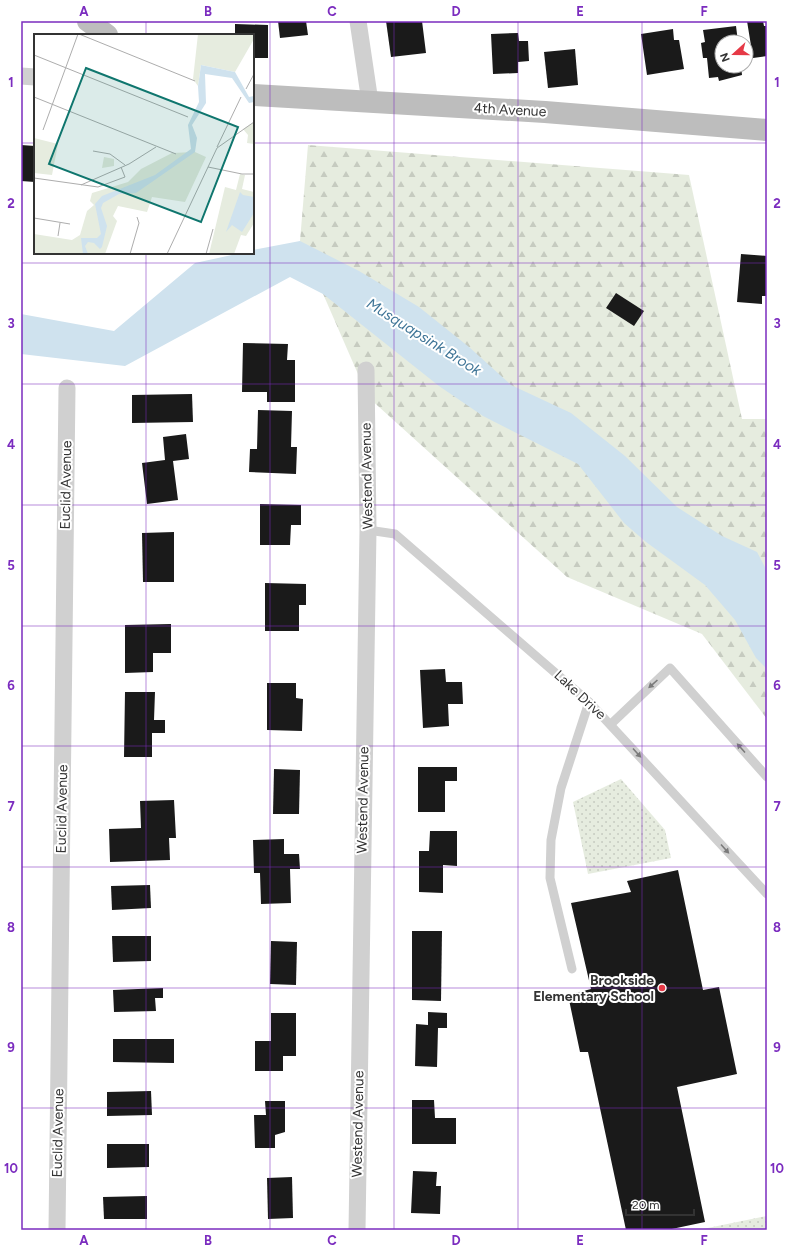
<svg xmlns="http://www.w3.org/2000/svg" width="788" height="1251" font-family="Figtree,sans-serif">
<defs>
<pattern id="green-dots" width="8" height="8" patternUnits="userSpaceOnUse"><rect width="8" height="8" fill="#e6ecdf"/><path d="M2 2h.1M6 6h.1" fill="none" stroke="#c6cbc0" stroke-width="1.8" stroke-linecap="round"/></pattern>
<pattern id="forest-firs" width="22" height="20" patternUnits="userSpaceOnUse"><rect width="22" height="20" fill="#e6ecdf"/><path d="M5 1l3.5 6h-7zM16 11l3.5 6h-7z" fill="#c6cbc0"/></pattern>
</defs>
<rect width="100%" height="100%" fill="#fff"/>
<g fill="url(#green-dots)">
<path d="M621,779L665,830L671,858L588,874L573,802Z"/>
<path d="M767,1216V1230H698Z"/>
</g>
<path fill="url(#forest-firs)" d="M308,145L689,175L742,419H767V719L702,634L567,577L368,397L300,241Z"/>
<path fill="#cfe2ee" d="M300,241L359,271L419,307L469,347L511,385L571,413L625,456L677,507L722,536L757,552L767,571V669L756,658L735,620L705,585L646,542L624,523L578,464L483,416L439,386L323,294L290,277L125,366L21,354V314L114,331L195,263L241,253H253V250Z"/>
<g fill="#1a1a1a">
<path d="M278,21H306L308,35L280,38Z"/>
<path d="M386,21H422L426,53L391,57Z"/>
<path d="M747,21H763L764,26H767V56L753,58Z"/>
<path d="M235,24L268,25V58H253V35H235Z"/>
<path d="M736,26L738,42H722V66H741L742,75L719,81L718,77L709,78L707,58H703L701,43L705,42L703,30Z"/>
<path d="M673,29L674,40H679L684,69L647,75L641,34Z"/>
<path d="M518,33L519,41H528L529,61L518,62V73L493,74L491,34Z"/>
<path d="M575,49L578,85L548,88L544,52Z"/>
<path d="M21,145L35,146V182L21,181Z"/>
<path d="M741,254L767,256V296H762V304L737,302Z"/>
<path d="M616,293L644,311L634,326L606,308Z"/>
<path d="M243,343L288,344L287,360H295V402H267V392H242Z"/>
<path d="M192,394L193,422L132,423V395Z"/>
<path d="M258,410L292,411L291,447H297L296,474L249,472L250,449H257Z"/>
<path d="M186,434L189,459L173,461L178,500L147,504L142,463L165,460L163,437Z"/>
<path d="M260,504L301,505V525H291L290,545H260Z"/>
<path d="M174,532V582H143L142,533Z"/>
<path d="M265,583L306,584V605H299V631H265Z"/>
<path d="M171,624V653H153V672L125,673V625Z"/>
<path d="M445,669L446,682H462L463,704H448L449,726L423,728L420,670Z"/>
<path d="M267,683H296V698L303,699L302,731L267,730Z"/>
<path d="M125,692H155L154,720H165V733H152V757H124Z"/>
<path d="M418,767H457V781H445V812H418Z"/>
<path d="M274,769L300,770L299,814H273Z"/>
<path d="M174,800L176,838H169L170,860L110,862L109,829L141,828L140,801Z"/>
<path d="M430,831H457V866L443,865V893L419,892V851H429Z"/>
<path d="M284,839V854H299L300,869H290L291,903L261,904L260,873H254L253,840Z"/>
<path d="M678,870L703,990L719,987L737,1074L677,1087L705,1222L667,1230H626L588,1052H580L568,995L591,989L571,903L631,892L627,881Z"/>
<path d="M150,885L151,908L112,910L111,886Z"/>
<path d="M412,931H442L441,1001L412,1000Z"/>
<path d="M112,936H151V961L113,962Z"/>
<path d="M271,941L297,942L296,985L270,984Z"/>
<path d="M163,988V998H155L156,1011L114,1012L113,990Z"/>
<path d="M428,1012L447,1013V1028H438L437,1067L415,1066L416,1024L428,1025Z"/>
<path d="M271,1013H296V1056H283V1071H255V1041H271Z"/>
<path d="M113,1039H174V1063L113,1062Z"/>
<path d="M151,1091L152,1115L107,1116V1092Z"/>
<path d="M412,1100H434L435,1118H456V1144H412Z"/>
<path d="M265,1101H285V1132L275,1135V1148H255L254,1115H266Z"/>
<path d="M107,1144H149V1167L107,1168Z"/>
<path d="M413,1171L437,1172L436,1186H441L440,1214L411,1213Z"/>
<path d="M292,1177L293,1218L268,1219L267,1178Z"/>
<path d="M147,1196V1219H104L103,1197Z"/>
</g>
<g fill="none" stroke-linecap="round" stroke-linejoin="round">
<g stroke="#d0d0d0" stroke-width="9">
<path d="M368,530L395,534L589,702L767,894"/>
<path d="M611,724L670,668L767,777"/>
<path d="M572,969L550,878L551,840L561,788L589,702"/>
</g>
<g stroke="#d0d0d0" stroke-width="17">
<path d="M358,21L370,102"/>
<path d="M21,76L35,77"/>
<path d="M57,1230L67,388"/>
<path d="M357,1230L368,530L366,370"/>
</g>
<g stroke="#bdbdbd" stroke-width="22">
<path d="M88,21L107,35"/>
<path d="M253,95L545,112L767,130"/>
</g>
</g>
<defs><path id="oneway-solid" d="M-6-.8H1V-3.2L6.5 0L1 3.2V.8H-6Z"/></defs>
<g fill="#7a7a7a">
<use href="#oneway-solid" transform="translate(653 684) rotate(138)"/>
<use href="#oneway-solid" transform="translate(741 748) rotate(-132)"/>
<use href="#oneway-solid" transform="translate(637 753) rotate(48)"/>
<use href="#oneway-solid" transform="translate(725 849) rotate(48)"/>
</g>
<path fill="none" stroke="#7b2cbf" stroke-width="1" stroke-opacity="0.55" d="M146,21V35M270,21V1230M394,21V1230M518,21V1230M642,21V1230M21,143H35M253,143H767M146,253V1230M21,263H767M21,384H767M21,505H767M21,626H767M21,746H767M21,867H767M21,988H767M21,1108H767"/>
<circle fill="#e63946" stroke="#fff" stroke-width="1.5" cx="662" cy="988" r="4"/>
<g text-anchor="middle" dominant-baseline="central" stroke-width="4" stroke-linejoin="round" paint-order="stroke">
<g font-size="14" fill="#333" stroke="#fff">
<text transform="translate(510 110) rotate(3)">4th Avenue</text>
<text transform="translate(367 476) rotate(-91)">Westend Avenue</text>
<text transform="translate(66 485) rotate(-89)">Euclid Avenue</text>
<text transform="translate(580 695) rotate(43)">Lake Drive</text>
<text transform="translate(363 800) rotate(-89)">Westend Avenue</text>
<text transform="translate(62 809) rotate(-89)">Euclid Avenue</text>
<text transform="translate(358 1124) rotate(-89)">Westend Avenue</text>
<text transform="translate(58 1133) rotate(-89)">Euclid Avenue</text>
</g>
<g font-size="14" font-weight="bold" fill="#333" stroke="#fff" text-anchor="end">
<text x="654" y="980">Brookside<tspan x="654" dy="16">Elementary School</tspan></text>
</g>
<g font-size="15" font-style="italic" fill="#3f7597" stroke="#fff">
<text transform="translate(424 337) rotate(32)">Musquapsink Brook</text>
</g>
</g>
<g transform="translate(34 34)">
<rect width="220" height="220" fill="#fff"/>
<path d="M220,88V110L213,109L214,101L209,95ZM0,104L24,110L18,141L0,139ZM70,123L80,125V132L68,134ZM206,140L211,141L208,155L220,158V189L212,202L207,201L200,220H175L191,153L202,156Z" fill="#e6ecdf"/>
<path d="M164,0H220V5L201,38L167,31L164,52L159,45ZM161,118L172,123L151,168L118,163L113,178L84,172L79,182L83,187L71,220H0V200L38,206L46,201L53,177L60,171L56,167L58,159L94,148L107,135L138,119Z" fill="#e6ecdf"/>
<path d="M167,31L201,38L215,63L220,62V68L215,69L198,44L171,40L172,69L158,91L163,104L161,118L102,159L85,160L69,169L67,174L73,192L68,213L66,215L60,209L54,208L51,212L54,220H49L47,204H63L67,200L61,170L68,162L121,141L157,115L154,91L165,68L164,52ZM206,158L209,161L220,163V179L208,198L198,191L192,198Z" fill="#cfe2ee"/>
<path fill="none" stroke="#adadad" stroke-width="1" d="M45,0L161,47M0,21L154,83M212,55L220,40M0,63L142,120M9,96L44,0M183,113L207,63M59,117L76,120L91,131M174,133L208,140H220M0,144L64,153L91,143L87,133M47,151L95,130L122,113M0,184L36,190M24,202L26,189M96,220L105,189L103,183M133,220L183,114L220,88M172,220L179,195"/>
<path fill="#0f766e" fill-opacity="0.15" stroke="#0f766e" stroke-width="2" d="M52,34L204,93L167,188L15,130Z"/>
<rect width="220" height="220" fill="none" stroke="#333" stroke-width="2"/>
</g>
<rect width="788" height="1251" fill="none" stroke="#ffffff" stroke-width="44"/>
<g transform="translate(734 54) rotate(249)"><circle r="19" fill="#ffffff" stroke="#adadad"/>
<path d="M0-3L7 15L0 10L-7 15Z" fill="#e63946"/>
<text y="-6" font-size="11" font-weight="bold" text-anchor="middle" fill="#333333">N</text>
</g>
<path d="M626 1209v6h68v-6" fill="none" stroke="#333333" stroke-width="2"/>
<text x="632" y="1209" font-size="12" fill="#333333" stroke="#ffffff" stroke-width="3" paint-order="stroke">20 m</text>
<rect x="22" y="22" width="744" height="1207" fill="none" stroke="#7b2cbf" stroke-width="1.5"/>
<g font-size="13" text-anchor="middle" font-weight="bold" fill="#7b2cbf">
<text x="84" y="16">A</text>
<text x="208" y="16">B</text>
<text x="332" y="16">C</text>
<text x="456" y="16">D</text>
<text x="580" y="16">E</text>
<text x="704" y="16">F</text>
<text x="11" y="87">1</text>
<text x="777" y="87">1</text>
<text x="11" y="208">2</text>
<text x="777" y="208">2</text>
<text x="11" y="328">3</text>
<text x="777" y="328">3</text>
<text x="11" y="449">4</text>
<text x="777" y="449">4</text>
<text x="11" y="570">5</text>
<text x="777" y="570">5</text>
<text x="11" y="690">6</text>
<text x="777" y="690">6</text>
<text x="11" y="811">7</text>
<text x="777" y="811">7</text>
<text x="11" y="932">8</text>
<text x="777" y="932">8</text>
<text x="11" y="1052">9</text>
<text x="777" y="1052">9</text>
<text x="11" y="1173">10</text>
<text x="777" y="1173">10</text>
<text x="84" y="1245">A</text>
<text x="208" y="1245">B</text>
<text x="332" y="1245">C</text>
<text x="456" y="1245">D</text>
<text x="580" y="1245">E</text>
<text x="704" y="1245">F</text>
</g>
</svg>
